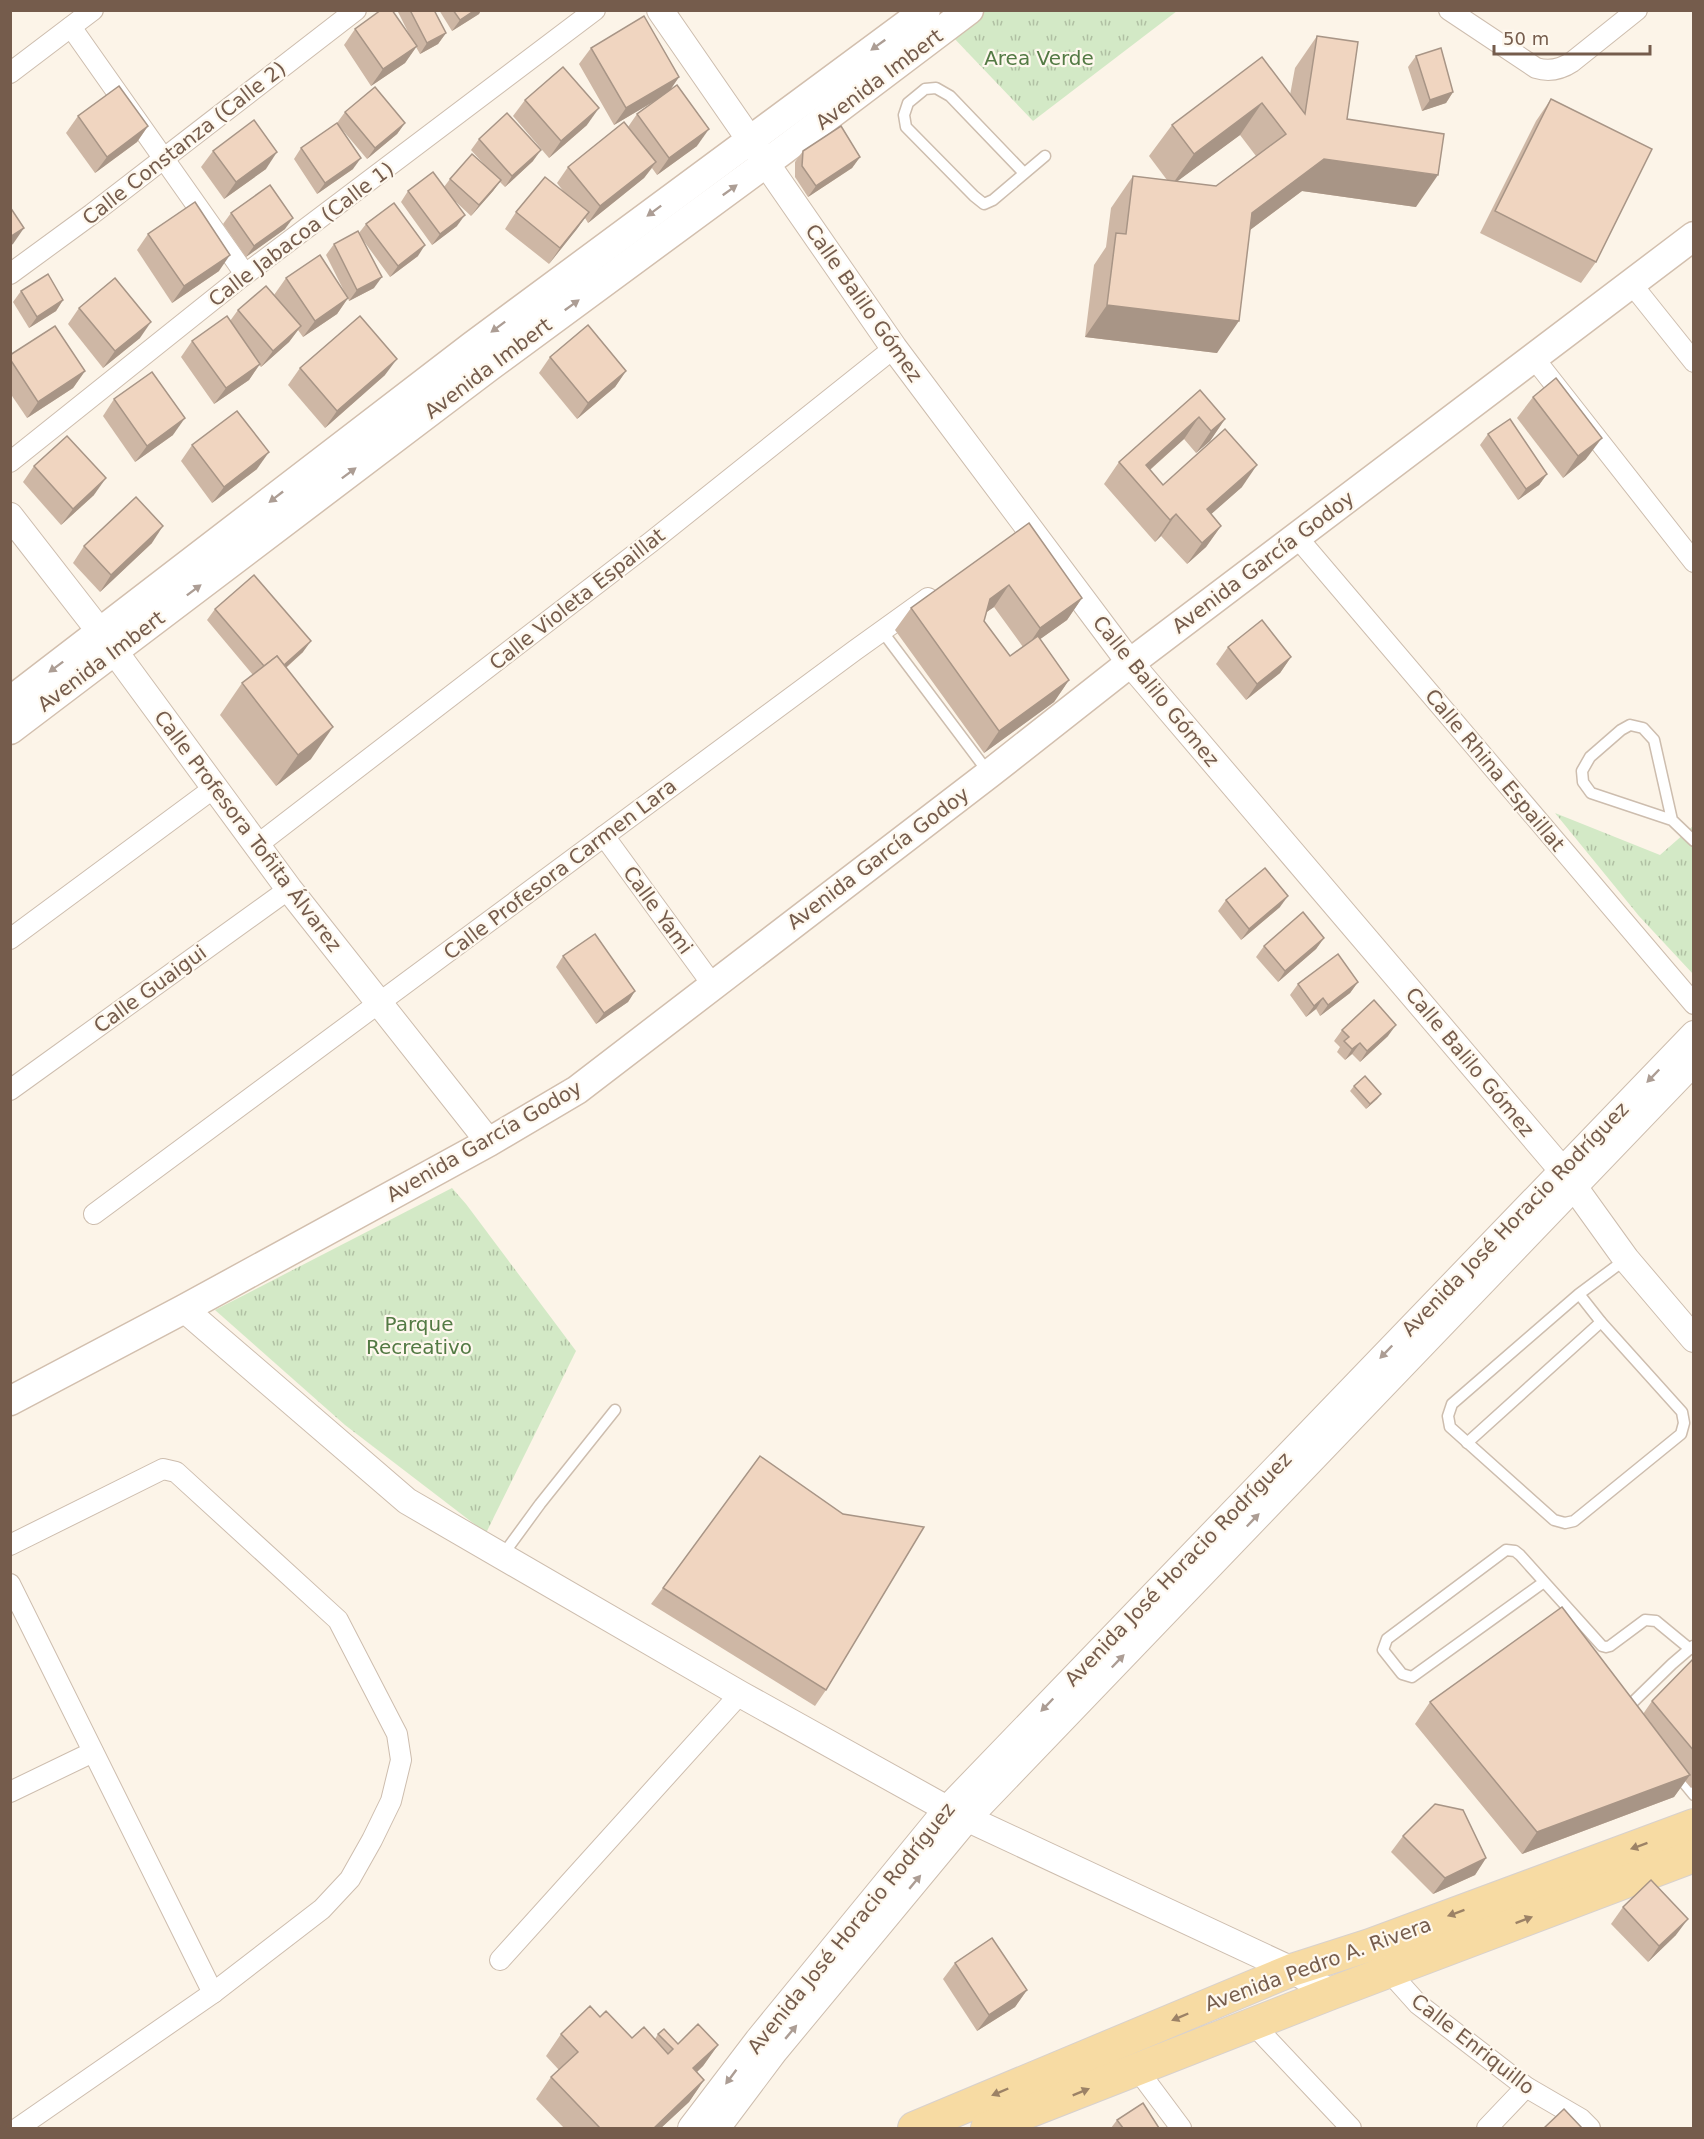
<svg xmlns="http://www.w3.org/2000/svg" width="1704" height="2139" font-family="'DejaVu Sans',sans-serif">
<defs>
<pattern id="park-tufts" width="24" height="20" patternUnits="userSpaceOnUse" patternTransform="scale(1.5)"><rect width="24" height="20" fill="#d3e9c6"/><path d="M3 7l-1-3M5 7V3M7 7l1-3M15 17l-1-3M17 17v-4M19 17l1-3" fill="none" stroke="#b0c0a3"/></pattern>
</defs>
<rect width="100%" height="100%" fill="#fcf4e8"/>
<g fill="url(#park-tufts)">
<path d="M984,11H1177L1033,121L951,35Z"/>
<path d="M1555,813L1660,855L1693,826V974L1639,916Z"/>
<path d="M452,1188L466,1204L576,1351L486,1533L345,1425L215,1310Z"/>
</g>
<g fill="none" stroke-linecap="round" stroke-linejoin="round">
<g stroke="#cdbdae" stroke-width="13">
<g id="service">
<path d="M1024,173L950,96L936,88L925,89L908,103L904,115L906,127L974,196L984,204L993,200L1045,156"/>
<path d="M882,631L988,772"/>
<path d="M1672,820L1654,740L1643,728L1630,725L1621,730L1590,757L1582,771L1583,782L1591,793L1672,820L1694,841"/>
<path d="M1579,1294L1601,1322L1682,1412L1684,1423L1681,1434L1574,1521L1565,1523L1554,1520L1450,1427L1448,1416L1452,1404L1579,1294L1626,1259"/>
<path d="M1467,1443L1601,1322"/>
<path d="M502,1556L540,1504L615,1410"/>
<path d="M1544,1582L1412,1677L1402,1674L1383,1650L1387,1639L1506,1550L1515,1551L1520,1555L1602,1646L1606,1647L1610,1646L1645,1620L1656,1621L1690,1649"/>
<path d="M1629,1714L1631,1704L1672,1664L1693,1646"/>
<path d="M1676,1773L1694,1795"/>
</g>
</g>
<g stroke="#cdbdae" stroke-width="22">
<g id="minor">
<path d="M1449,10L1536,68C1549,72 1560,70 1572,62L1637,10"/>
<path d="M71,27L245,274"/>
<path d="M10,73L93,10"/>
<path d="M10,274L92,214L356,10"/>
<path d="M1630,282L1694,362"/>
<path d="M1533,357L1694,562"/>
<path d="M10,462L239,279L595,10"/>
<path d="M1296,536L1694,1004"/>
<path d="M604,836L712,984"/>
<path d="M257,845L651,542L894,348"/>
<path d="M10,939L214,788"/>
<path d="M10,1090L289,889"/>
<path d="M94,1214L854,651L928,598"/>
<path d="M10,1545L163,1469L176,1472L338,1620L397,1734L401,1760L391,1801L372,1840L350,1879L322,1909L213,1993L18,2128"/>
<path d="M10,1584L213,1993"/>
<path d="M10,1792L93,1752"/>
<path d="M500,1960L740,1694"/>
<path d="M1384,1966L1418,2004L1526,2087L1581,2119L1590,2128"/>
<path d="M1253,2024L1351,2128"/>
<path d="M1137,2069L1181,2128"/>
<path d="M1487,2128L1526,2087"/>
</g>
</g>
<g stroke="#cdbdae" stroke-width="28">
<g id="tertiary">
<path d="M660,10L894,348L1130,663L1562,1170L1626,1259L1694,1339"/>
<path d="M10,516L101,633L289,889L489,1142"/>
<path d="M184,1309L407,1501L740,1694L947,1809L1292,1970L1332,1993"/>
<path d="M691,2128L758,2040L947,1809L1694,1034"/>
<path d="M717,2128L774,2052L967,1819L1694,1062"/>
</g>
</g>
<g stroke="#d2bfae" stroke-width="31">
<g id="secondary">
<path d="M10,701L472,346L926,10"/>
<path d="M10,730L489,367L781,152L969,10"/>
<path d="M10,1401L184,1309L489,1142L577,1090L989,774L1130,663L1694,236"/>
</g>
</g>
<g stroke="#d8d1cd" stroke-width="34">
<g id="primary">
<path d="M914,2128L1292,1970L1370,1945L1694,1825"/>
<path d="M987,2128L1332,1993L1694,1856"/>
</g>
</g>
<use href="#service" stroke="#fff" stroke-width="10"/>
<use href="#minor" stroke="#fff" stroke-width="20"/>
<use href="#tertiary" stroke="#fff" stroke-width="26"/>
<use href="#secondary" stroke="#fff" stroke-width="28"/>
<use href="#primary" stroke="#f7dba3" stroke-width="32"/>
</g>
<g fill="#ceb7a5" fill-rule="evenodd">
<path d="M399,10H434L446,33L438,44L420,54L416,47L405,63L371,86L344,45L355,29L412,40L398,12Z"/>
<path d="M439,10H481L479,14L452,31Z"/>
<path d="M1317,36L1347,119L1416,207L1302,191L1250,230L1217,353L1085,337L1094,265L1106,247L1111,208L1133,176L1167,180L1149,156L1172,125L1290,95L1295,68ZM1240,135L1256,156L1216,186L1177,181Z"/>
<path d="M591,48L679,77L670,90L697,146L657,175L652,168L644,178L588,223L585,218L549,264L505,229L516,212L564,192L557,183L568,167L628,127L637,114L658,99L614,125L579,64Z"/>
<path d="M1416,56L1453,92L1446,103L1422,111L1408,67Z"/>
<path d="M1551,99L1596,262L1581,283L1480,233L1536,121Z"/>
<path d="M525,100L587,125L549,158L513,116Z"/>
<path d="M345,112L405,123L397,134L367,159L340,127L353,169L317,194L294,159L301,148L337,123Z"/>
<path d="M78,116L148,126L137,142L95,173L66,133Z"/>
<path d="M479,139L533,161L505,187L500,182L493,191L471,216L456,202L457,226L432,245L401,202L408,191L444,187L450,179L490,171L471,150Z"/>
<path d="M213,151L266,169L224,199L201,167Z"/>
<path d="M803,151L860,157L852,168L808,197L795,177V162Z"/>
<path d="M231,213L285,229L246,257L223,224Z"/>
<path d="M366,224L418,256L390,277L363,240L374,288L349,301L348,298L337,314L303,337L298,330L289,342L261,367L259,365L249,380L214,404L181,357L192,341L230,321L238,310L274,295L286,278L345,293L326,255L334,244L359,233Z"/>
<path d="M148,234L219,271L172,303L137,250Z"/>
<path d="M21,291L63,300L56,311L29,328L13,302Z"/>
<path d="M79,308L140,338L103,368L68,324Z"/>
<path d="M10,355L85,371L73,388L27,418L10,393Z"/>
<path d="M550,357L626,371L615,387L577,419L539,373Z"/>
<path d="M300,368L385,375L325,428L288,385Z"/>
<path d="M1200,390L1225,419L1210,441L1196,453L1184,439L1150,470L1163,485L1242,487L1211,514L1221,526L1206,547L1187,564L1161,536L1155,542L1104,484L1119,462Z"/>
<path d="M1533,397L1586,459L1563,478L1517,418Z"/>
<path d="M114,399L173,435L135,462L103,416Z"/>
<path d="M1488,434L1547,474L1539,485L1518,500L1480,445Z"/>
<path d="M192,445L257,469L212,503L181,461Z"/>
<path d="M34,466L94,495L61,525L23,482Z"/>
<path d="M1029,523L1082,598L1067,620L1040,639L1069,680L1054,702L984,753L895,630L911,608ZM994,607L1023,647L1010,656L984,621L986,612Z"/>
<path d="M152,543L100,592L73,563L84,546Z"/>
<path d="M215,609L303,652L286,668L311,759L276,786L220,715L242,683L253,675L207,620Z"/>
<path d="M1228,647L1291,657L1280,673L1246,700L1216,664Z"/>
<path d="M1226,900L1280,907L1241,940L1218,911Z"/>
<path d="M1324,938L1316,949L1278,982L1256,957L1264,946Z"/>
<path d="M563,956L635,991L628,1002L596,1024L556,967Z"/>
<path d="M1358,982L1350,993L1320,1016L1316,1009L1306,1017L1290,995L1298,984Z"/>
<path d="M1342,1030L1388,1036L1360,1062L1352,1054L1345,1060L1337,1052L1340,1047L1334,1041Z"/>
<path d="M1354,1086L1381,1094L1377,1099L1366,1109L1350,1091Z"/>
<path d="M843,1514L826,1690L815,1706L651,1604L663,1588Z"/>
<path d="M1694,1658V1786L1691,1788L1685,1781L1674,1797L1522,1854L1415,1724L1430,1702L1643,1714L1652,1701Z"/>
<path d="M1403,1836L1486,1858L1475,1875L1433,1894L1391,1852Z"/>
<path d="M1623,1907L1676,1935L1648,1962L1611,1924Z"/>
<path d="M955,1963L1027,1990L1015,2007L977,2031L943,1979Z"/>
<path d="M600,2017L632,2038L655,2039L658,2034L678,2044L718,2045L703,2066L697,2072L704,2080L689,2102L661,2128H564L536,2099L551,2077L559,2070L546,2056L561,2034Z"/>
<path d="M1117,2120L1159,2128H1111Z"/>
</g>
<g fill="#a89586">
<path d="M475,10H481L479,14L452,31L460,20Z"/>
<path d="M446,33L438,44L420,54L427,43Z"/>
<path d="M417,46L405,63L371,86L383,69Z"/>
<path d="M679,77L668,93L614,125L626,108Z"/>
<path d="M1453,92L1446,103L1422,111L1430,100Z"/>
<path d="M1262,103L1240,135L1171,186L1194,154Z"/>
<path d="M599,108L587,125L549,158L561,141Z"/>
<path d="M405,123L397,134L367,159L375,148Z"/>
<path d="M148,126L137,142L95,173L107,157Z"/>
<path d="M709,129L697,146L657,175L669,158Z"/>
<path d="M541,150L533,161L505,187L512,176Z"/>
<path d="M277,152L266,169L224,199L236,182Z"/>
<path d="M860,157L852,168L808,197L816,186Z"/>
<path d="M361,158L353,169L317,194L325,183Z"/>
<path d="M1324,159L1438,175L1416,207L1302,191L1230,245L1252,213Z"/>
<path d="M656,162L644,178L588,223L600,206Z"/>
<path d="M501,180L493,191L471,216L479,205Z"/>
<path d="M589,212L577,229L549,264L560,248Z"/>
<path d="M465,215L457,226L432,245L440,234Z"/>
<path d="M293,218L285,229L246,257L254,246Z"/>
<path d="M24,228L13,244L10,246V237Z"/>
<path d="M425,245L418,256L390,277L398,266Z"/>
<path d="M230,255L219,271L172,303L184,286Z"/>
<path d="M382,277L374,288L349,301L357,290Z"/>
<path d="M348,298L337,314L303,337L315,321Z"/>
<path d="M63,300L56,311L29,328L37,317Z"/>
<path d="M1107,305L1239,321L1217,353L1085,337Z"/>
<path d="M151,322L140,338L103,368L115,351Z"/>
<path d="M301,326L289,342L261,367L273,351Z"/>
<path d="M397,359L385,375L325,428L337,411Z"/>
<path d="M260,364L249,380L214,404L226,388Z"/>
<path d="M85,371L73,388L27,418L38,402Z"/>
<path d="M626,371L615,387L577,419L588,403Z"/>
<path d="M1199,417L1184,439L1136,482L1146,465Z"/>
<path d="M185,418L173,435L135,462L147,446Z"/>
<path d="M1225,419L1210,441L1196,453L1211,431Z"/>
<path d="M1602,438L1586,459L1563,478L1578,456Z"/>
<path d="M269,452L257,469L212,503L224,487Z"/>
<path d="M1257,465L1242,487L1192,531L1207,509Z"/>
<path d="M1547,474L1539,485L1518,500L1526,489Z"/>
<path d="M106,478L94,495L61,525L73,509Z"/>
<path d="M1176,514L1161,536L1155,542L1170,520Z"/>
<path d="M163,526L152,543L100,592L111,575Z"/>
<path d="M1221,526L1206,547L1187,564L1202,543Z"/>
<path d="M1009,585L994,607L974,621L990,599Z"/>
<path d="M1082,598L1067,620L1025,650L1040,628Z"/>
<path d="M311,641L303,652L264,687L271,676Z"/>
<path d="M1291,657L1280,673L1246,700L1257,684Z"/>
<path d="M1069,680L1054,702L984,753L999,731Z"/>
<path d="M333,727L311,759L276,786L298,755Z"/>
<path d="M1288,896L1280,907L1241,940L1249,929Z"/>
<path d="M1324,938L1316,949L1278,982L1285,971Z"/>
<path d="M1358,982L1350,993L1320,1016L1328,1005Z"/>
<path d="M635,991L628,1002L596,1024L604,1013Z"/>
<path d="M1323,998L1316,1009L1306,1017L1314,1006Z"/>
<path d="M1396,1025L1388,1036L1360,1062L1367,1051Z"/>
<path d="M1360,1043L1352,1054L1345,1060L1352,1049Z"/>
<path d="M1381,1094L1377,1099L1366,1109L1370,1104Z"/>
<path d="M1690,1775L1674,1797L1522,1854L1537,1832Z"/>
<path d="M1486,1858L1475,1875L1433,1894L1445,1878Z"/>
<path d="M1688,1919L1676,1935L1648,1962L1659,1946Z"/>
<path d="M1027,1990L1015,2007L977,2031L989,2015Z"/>
<path d="M718,2045L703,2066L678,2090L693,2068Z"/>
<path d="M704,2080L689,2102L661,2128H654Z"/>
</g>
<g fill="#f0d5c0" stroke="#a89586" stroke-width="1.5">
<path d="M381,10H392L417,46L383,69L355,29Z"/>
<path d="M410,10H434L446,33L427,43Z"/>
<path d="M453,10H475L460,20Z"/>
<path d="M644,16L679,77L626,108L591,48Z"/>
<path d="M1317,36L1358,42L1347,119L1444,134L1438,175L1324,159L1252,213L1239,321L1107,305L1116,233L1126,234L1133,176L1216,186L1286,134L1262,103L1194,154L1172,125L1262,57L1305,114Z"/>
<path d="M1441,48L1453,92L1430,100L1416,56Z"/>
<path d="M563,67L599,108L561,141L525,100Z"/>
<path d="M677,85L709,129L669,158L637,114Z"/>
<path d="M119,86L148,126L107,157L78,116Z"/>
<path d="M375,87L405,123L375,148L345,112Z"/>
<path d="M1551,99L1652,149L1596,262L1495,211Z"/>
<path d="M507,113L541,150L512,176L479,139Z"/>
<path d="M254,120L277,152L236,182L213,151Z"/>
<path d="M624,122L656,162L600,206L568,167Z"/>
<path d="M337,123L361,158L325,183L301,148Z"/>
<path d="M841,126L860,157L816,186L802,166L803,151Z"/>
<path d="M472,154L501,180L479,205L450,179Z"/>
<path d="M433,172L465,215L440,234L408,191Z"/>
<path d="M545,177L589,212L560,248L516,212Z"/>
<path d="M270,185L293,218L254,246L231,213Z"/>
<path d="M195,202L230,255L184,286L148,234Z"/>
<path d="M394,203L425,245L398,266L366,224Z"/>
<path d="M10,207L24,228L10,237Z"/>
<path d="M358,231L382,277L357,290L334,244Z"/>
<path d="M320,255L348,298L315,321L286,278Z"/>
<path d="M48,274L63,300L37,317L21,291Z"/>
<path d="M115,278L151,322L115,351L79,308Z"/>
<path d="M266,286L301,326L273,351L238,310Z"/>
<path d="M227,316L260,364L226,388L192,341Z"/>
<path d="M360,316L397,359L337,411L300,368Z"/>
<path d="M588,325L626,371L588,403L550,357Z"/>
<path d="M55,326L85,371L38,402L10,359V355Z"/>
<path d="M152,372L185,418L147,446L114,399Z"/>
<path d="M1556,378L1602,438L1578,456L1533,397Z"/>
<path d="M1200,390L1225,419L1211,431L1199,417L1146,465L1163,485L1225,429L1257,465L1207,509L1221,526L1202,543L1176,514L1170,520L1119,462Z"/>
<path d="M237,411L269,452L224,487L192,445Z"/>
<path d="M1510,419L1547,474L1526,489L1488,434Z"/>
<path d="M67,436L106,478L73,509L34,466Z"/>
<path d="M136,497L163,526L111,575L84,546Z"/>
<path d="M1029,523L1082,598L1040,628L1009,585L990,599L984,621L1010,656L1038,636L1069,680L999,731L911,608Z"/>
<path d="M254,575L311,641L284,665L277,656L264,666L215,609Z"/>
<path d="M1262,620L1291,657L1257,684L1228,647Z"/>
<path d="M277,656L333,727L298,755L242,683Z"/>
<path d="M1265,868L1288,896L1249,929L1226,900Z"/>
<path d="M1303,912L1324,938L1285,971L1264,946Z"/>
<path d="M595,934L635,991L604,1013L563,956Z"/>
<path d="M1338,954L1358,982L1328,1005L1323,998L1314,1006L1298,984Z"/>
<path d="M1374,1000L1396,1025L1367,1051L1360,1043L1352,1049L1344,1041L1349,1037L1342,1030Z"/>
<path d="M1365,1076L1381,1094L1370,1104L1354,1086Z"/>
<path d="M760,1456L843,1514L924,1527L826,1690L663,1588Z"/>
<path d="M1562,1607L1690,1775L1537,1832L1430,1702Z"/>
<path d="M1694,1658V1751L1652,1701Z"/>
<path d="M1435,1804L1463,1810L1486,1858L1445,1878L1403,1836Z"/>
<path d="M1651,1880L1688,1919L1659,1946L1623,1907Z"/>
<path d="M992,1938L1027,1990L989,2015L955,1963Z"/>
<path d="M590,2006L600,2017L606,2011L632,2038L644,2027L668,2054L673,2049L658,2034L664,2029L678,2044L698,2024L718,2045L693,2068L704,2080L654,2128H600L551,2077L578,2052L561,2034Z"/>
<path d="M1143,2103L1159,2128H1123L1117,2120Z"/>
<path d="M1564,2109L1582,2128H1544Z"/>
</g>
<defs><path id="oneway-solid" d="M-6-.8H1V-3.2L6.5 0L1 3.2V.8H-6Z" transform="scale(1.5)"/></defs>
<g fill="#ac9d94">
<use href="#oneway-solid" transform="translate(878 45) rotate(144)"/>
<use href="#oneway-solid" transform="translate(730 190) rotate(-36)"/>
<use href="#oneway-solid" transform="translate(654 211) rotate(143)"/>
<use href="#oneway-solid" transform="translate(572 305) rotate(-36)"/>
<use href="#oneway-solid" transform="translate(498 327) rotate(143)"/>
<use href="#oneway-solid" transform="translate(349 473) rotate(-37)"/>
<use href="#oneway-solid" transform="translate(276 497) rotate(142)"/>
<use href="#oneway-solid" transform="translate(194 590) rotate(-37)"/>
<use href="#oneway-solid" transform="translate(56 667) rotate(143)"/>
<use href="#oneway-solid" transform="translate(1653 1076) rotate(134)"/>
<use href="#oneway-solid" transform="translate(1386 1352) rotate(134)"/>
<use href="#oneway-solid" transform="translate(1253 1520) rotate(-46)"/>
<use href="#oneway-solid" transform="translate(1118 1661) rotate(-46)"/>
<use href="#oneway-solid" transform="translate(1047 1705) rotate(134)"/>
<use href="#oneway-solid" transform="translate(915 1882) rotate(-50)"/>
<use href="#oneway-solid" transform="translate(791 2032) rotate(-50)"/>
<use href="#oneway-solid" transform="translate(731 2077) rotate(127)"/>
</g>
<g fill="#9c8266">
<use href="#oneway-solid" transform="translate(1639 1846) rotate(160)"/>
<use href="#oneway-solid" transform="translate(1456 1913) rotate(160)"/>
<use href="#oneway-solid" transform="translate(1524 1920) rotate(-21)"/>
<use href="#oneway-solid" transform="translate(1180 2017) rotate(157)"/>
<use href="#oneway-solid" transform="translate(1000 2092) rotate(157)"/>
<use href="#oneway-solid" transform="translate(1081 2092) rotate(-22)"/>
</g>
<g text-anchor="middle" dominant-baseline="central" stroke-width="4.5" stroke-linejoin="round" paint-order="stroke">
<g font-size="20" fill="#537a44" stroke="#fef8ee">
<text x="1039" y="58">Area Verde</text>
<text x="419" y="1324">Parque<tspan x="419" dy="23">Recreativo</tspan></text>
</g>
<g font-size="20" fill="#755c4c" stroke="#fef8ee">
<text transform="translate(879 79) rotate(-37)">Avenida Imbert</text>
<text transform="translate(184 143) rotate(-38)">Calle Constanza (Calle 2)</text>
<text transform="translate(301 234) rotate(-37)">Calle Jabacoa (Calle 1)</text>
<text transform="translate(864 303) rotate(55)">Calle Balilo Gómez</text>
<text transform="translate(488 368) rotate(-37)">Avenida Imbert</text>
<text transform="translate(1263 562) rotate(-37)">Avenida García Godoy</text>
<text transform="translate(577 599) rotate(-38)">Calle Violeta Espaillat</text>
<text transform="translate(101 661) rotate(-37)">Avenida Imbert</text>
<text transform="translate(1156 691) rotate(51)">Calle Balilo Gómez</text>
<text transform="translate(1495 770) rotate(50)">Calle Rhina Espaillat</text>
<text transform="translate(248 831) rotate(53)">Calle Profesora Toñita Álvarez</text>
<text transform="translate(878 858) rotate(-37)">Avenida García Godoy</text>
<text transform="translate(560 869) rotate(-37)">Calle Profesora Carmen Lara</text>
<text transform="translate(658 910) rotate(54)">Calle Yami</text>
<text transform="translate(150 989) rotate(-36)">Calle Guaigui</text>
<text transform="translate(1470 1062) rotate(50)">Calle Balilo Gómez</text>
<text transform="translate(484 1141) rotate(-30)">Avenida García Godoy</text>
<text transform="translate(1515 1219) rotate(-46)">Avenida José Horacio Rodríguez</text>
<text transform="translate(1178 1569) rotate(-46)">Avenida José Horacio Rodríguez</text>
<text transform="translate(851 1928) rotate(-51)">Avenida José Horacio Rodríguez</text>
<text transform="translate(1318 1964) rotate(-20)">Avenida Pedro A. Rivera</text>
<text transform="translate(1473 2044) rotate(38)">Calle Enriquillo</text>
</g>
</g>
<rect width="1704" height="2139" fill="none" stroke="#755c4c" stroke-width="24"/>
<path d="M1494 45v9h156v-9" fill="none" stroke="#755c4c" stroke-width="3"/>
<text x="1503" y="45" font-size="18" fill="#755c4c" stroke="#fef8ee" stroke-width="4.5" paint-order="stroke">50 m</text>
</svg>
